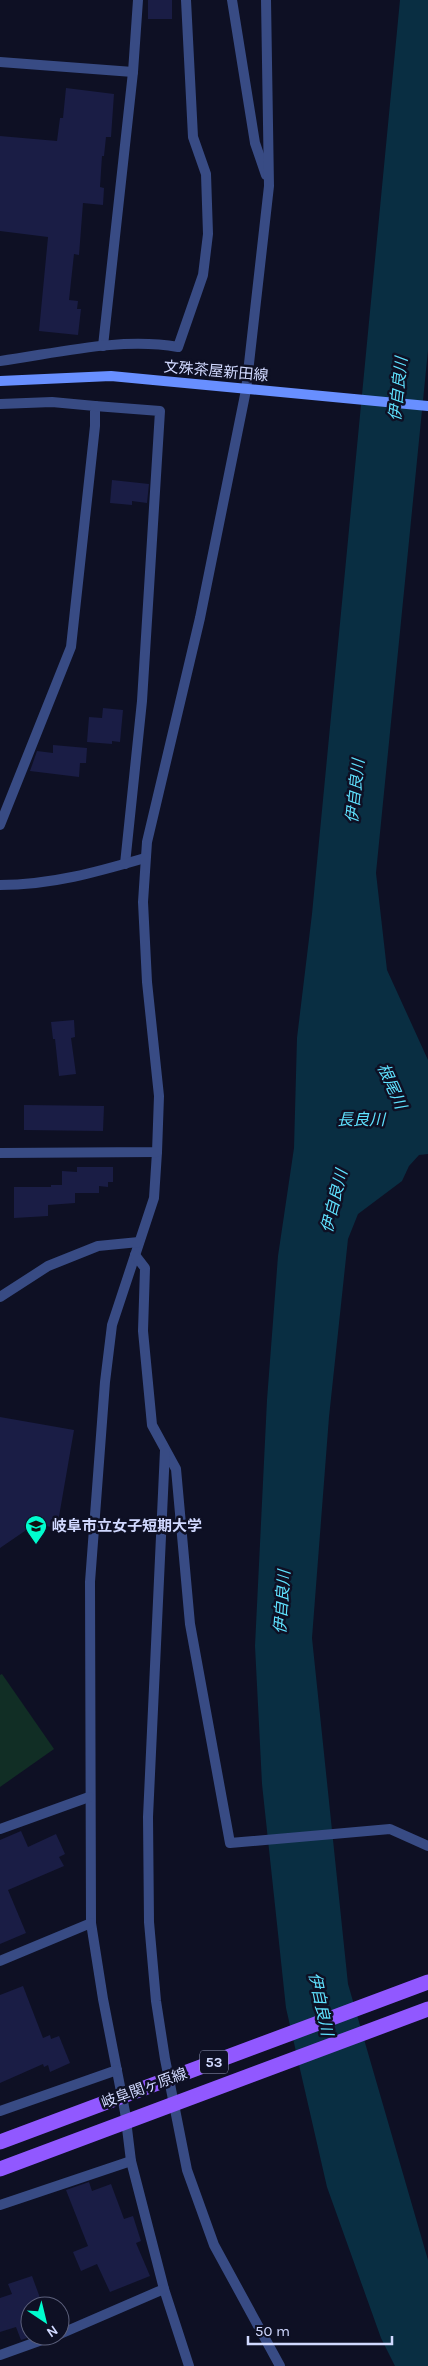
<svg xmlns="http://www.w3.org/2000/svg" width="428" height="2366" font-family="Karla,'Noto Sans JP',sans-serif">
<rect width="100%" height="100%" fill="#0e1024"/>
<path fill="#112e25" d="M2,1674L54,1749L0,1787V1675Z"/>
<path fill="#092e42" d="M400,0H428V350L376,873L387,970L428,1060V1154L419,1155L409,1166L402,1181L358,1214L348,1239L329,1417L312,1638L348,1984L428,2260V2366H395L381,2338L327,2187L286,2008L262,1784L255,1646L267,1400L278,1256L294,1148L297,1038L312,914Z"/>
<g fill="#1a1d45">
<rect x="148" y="0" width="24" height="19"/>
<path d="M66,88L114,94L111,137H106L104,156H102L100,187L104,188L103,205L83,203L79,255L74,254L69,300L78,301L77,309H81L78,335L39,331L48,237L0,231V136L57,141L60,118H63Z"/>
<path d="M112,480L149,484L147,503L132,501V505L110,503Z"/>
<path d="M103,708L123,710L120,742L112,741V744L87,742L89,717L102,718Z"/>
<path d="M53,745L87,748L86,763H80L79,777L30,771L37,751L53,753Z"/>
<path d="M74,1020L75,1037L71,1038L76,1074L59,1076L55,1039H53L51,1022Z"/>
<path d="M24,1105L104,1106L103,1131L24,1130Z"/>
<path d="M77,1167H113V1182H108V1187L99,1186V1193H75V1203L48,1205V1216L14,1218V1187H51V1185H62V1171L77,1172Z"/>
<path d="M0,1417L74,1430L57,1528L35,1524L0,1548Z"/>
<path d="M21,1831L28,1847L56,1834L65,1854L59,1857L64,1866L8,1890L26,1933L0,1944V1840Z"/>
<path d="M23,1986L43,2038L50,2035L51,2039L59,2036L70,2063L50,2072L48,2065L44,2067L43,2064L0,2083V1995Z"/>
<path d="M89,2182L92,2191L111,2184L124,2219L133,2216L141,2241L136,2243L150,2276L110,2292L97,2264L81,2271L73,2252L88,2246L66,2190Z"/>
<path d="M32,2276L43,2306H30V2337L21,2340L16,2327L0,2332V2298L12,2294L8,2284Z"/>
</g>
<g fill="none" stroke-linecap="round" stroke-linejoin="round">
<g stroke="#384b84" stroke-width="10">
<path d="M232,0L255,143L266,175"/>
<path d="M0,62L133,72"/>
<path d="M103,346L133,72L138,0"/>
<path d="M0,361C58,353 120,337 178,347L203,275L208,234L206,174L193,137L186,0"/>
<path d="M0,404L52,402L95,406V426L71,647L0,825"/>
<path d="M95,406L160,411L142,701L125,864"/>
<path d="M0,885C51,885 97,872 145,858"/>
<path d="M157,1152L154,1198L112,1325L105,1382L90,1582L91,1923L103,1999L125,2112L131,2161L164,2289L189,2366"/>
<path d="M0,1153L157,1152L159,1096L147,982L143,902L147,842L200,618L246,390L269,186L266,0"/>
<path d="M135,1255L145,1268L143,1331L152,1425L176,1469L190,1624L230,1843L390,1829L428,1846"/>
<path d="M0,1297L48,1266L98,1246L139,1242"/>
<path d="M165,1450L148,1817L149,1922L156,2001L165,2059L187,2170L214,2245L280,2366"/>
<path d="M0,1829L89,1797"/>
<path d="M0,1961L91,1923"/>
<path d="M0,2111L117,2070"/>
<path d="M0,2205L131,2161"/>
<path d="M60,2334L164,2289"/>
<path d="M0,2355L53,2336"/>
</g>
<path stroke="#688fff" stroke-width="10" d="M0,381L111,376L428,406"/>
<g stroke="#9158ff" stroke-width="15">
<path d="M0,2142L428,1982"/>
<path d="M0,2169L428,2009"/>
</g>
</g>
<defs>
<g id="university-pin" transform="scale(1.125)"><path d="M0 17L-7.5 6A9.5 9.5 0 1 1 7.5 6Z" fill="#00fcce" stroke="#0e1024"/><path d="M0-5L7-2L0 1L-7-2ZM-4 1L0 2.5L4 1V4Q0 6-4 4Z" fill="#111"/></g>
</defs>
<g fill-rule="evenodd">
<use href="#university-pin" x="36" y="1526"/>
</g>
<g text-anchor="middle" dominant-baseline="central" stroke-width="5" stroke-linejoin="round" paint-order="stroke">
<rect fill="#0e1024" stroke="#969dbd" stroke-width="1" x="200" y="2050.5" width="28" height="23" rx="4"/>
<g font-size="14" font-weight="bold" fill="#d1d9ff">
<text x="214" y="2062">53</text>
</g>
<g font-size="15" fill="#d1d9ff" stroke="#0e1024">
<text transform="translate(216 371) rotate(5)">文殊茶屋新田線</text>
<text transform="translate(144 2088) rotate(-20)">岐阜関ヶ原線</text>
</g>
<g font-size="15" font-weight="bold" fill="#d1d9ff" stroke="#0e1024" text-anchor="start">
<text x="52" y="1526">岐阜市立女子短期大学</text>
</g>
<g font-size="16" font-style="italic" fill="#5fe2ff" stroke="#0e1024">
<text transform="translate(398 389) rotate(-84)">伊自良川</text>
<text transform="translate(355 791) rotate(-84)">伊自良川</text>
<text transform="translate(392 1086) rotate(66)">根尾川</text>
<text x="361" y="1119">長良川</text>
<text transform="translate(334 1201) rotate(-76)">伊自良川</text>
<text transform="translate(282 1602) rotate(-86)">伊自良川</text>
<text transform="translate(321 2004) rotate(78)">伊自良川</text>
</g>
</g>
<g transform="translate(45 2321) rotate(145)"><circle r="24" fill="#0e1024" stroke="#5c607c"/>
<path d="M0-4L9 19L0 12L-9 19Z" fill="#00fcce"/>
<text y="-8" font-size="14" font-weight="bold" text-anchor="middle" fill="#d1d9ff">N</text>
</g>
<path d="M248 2336v8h144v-8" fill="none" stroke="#d1d9ff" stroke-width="2.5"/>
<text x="255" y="2336" font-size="15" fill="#d1d9ff" stroke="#0e1024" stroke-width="4" paint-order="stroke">50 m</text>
</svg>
